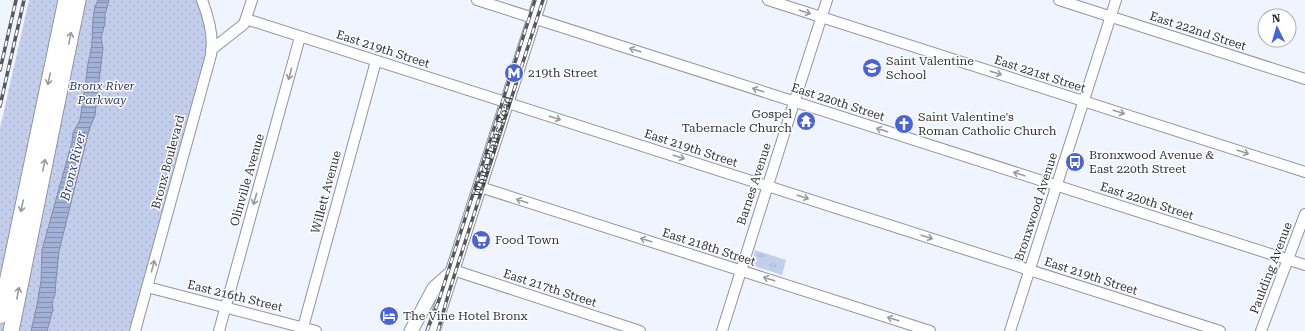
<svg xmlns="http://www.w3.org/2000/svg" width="1305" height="331" font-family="'Roboto Serif',serif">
<defs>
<pattern id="grass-tufts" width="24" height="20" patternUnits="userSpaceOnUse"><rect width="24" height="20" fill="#c3ceec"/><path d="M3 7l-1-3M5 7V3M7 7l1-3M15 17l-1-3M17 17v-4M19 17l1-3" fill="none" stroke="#a8b2cb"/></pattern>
<pattern id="park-dots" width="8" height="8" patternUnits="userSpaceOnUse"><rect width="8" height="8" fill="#c3ceec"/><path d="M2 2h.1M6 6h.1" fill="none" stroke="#a8b2cb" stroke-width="1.8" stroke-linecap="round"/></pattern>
<pattern id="water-rules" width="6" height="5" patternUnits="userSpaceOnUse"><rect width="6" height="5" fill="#a3b0d7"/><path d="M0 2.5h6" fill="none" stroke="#8590af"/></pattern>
</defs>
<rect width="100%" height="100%" fill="#f0f4ff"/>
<path fill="url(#grass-tufts)" d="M755,250L786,260L782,275L751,265Z"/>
<path fill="url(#park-dots)" d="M29,0H196C204,16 206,32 207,50L131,331H0V128Z"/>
<path fill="url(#water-rules)" stroke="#818ba8" d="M98,0H109L105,15V23L101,38L103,48L95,115L89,130L59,251L56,280L55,295L52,302L53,309L47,331H31L37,305L41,281L42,250L72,142L73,133L80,120L87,72C87,64 90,57 91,50C94,34 90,14 98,0Z"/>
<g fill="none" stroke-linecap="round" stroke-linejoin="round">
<g stroke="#9095a1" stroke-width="12">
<g id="minor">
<path d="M477,0L1305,265"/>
<path d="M768,0L1305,172"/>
<path d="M1059,0L1305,79"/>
<path d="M246,19L1220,331"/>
<path d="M211,50L244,24L252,0"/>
<path d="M480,187L930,331"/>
<path d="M453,270L640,331"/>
<path d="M147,287L316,331"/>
<path d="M135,331L211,55C214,36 209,18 202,0"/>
<path d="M219,331L300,37"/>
<path d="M302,331L376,61"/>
<path d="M722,331L792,109L827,0"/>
<path d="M1010,331L1116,0"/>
<path d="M1261,331L1305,214"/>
</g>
</g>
<g stroke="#9095a1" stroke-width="15">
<g id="major">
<path d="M411,331L434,288L452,272"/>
<path id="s1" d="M433,331L540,0"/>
</g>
</g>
<g stroke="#9095a1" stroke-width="17">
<g id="highway">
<path d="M0,316L66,0"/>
<path d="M11,331L78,0"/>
</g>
</g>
<use href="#minor" stroke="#fff" stroke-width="10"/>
<use href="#major" stroke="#fff" stroke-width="13"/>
<use href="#highway" stroke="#fff" stroke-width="15"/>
<g stroke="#56595f" stroke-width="3.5">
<g id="rail">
<path d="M0,70L16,0"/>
<path d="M0,106L24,0"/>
<path d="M427,331L439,300L535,0"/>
<path d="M438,331L449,292L543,0"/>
</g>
</g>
<use href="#rail" stroke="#fff" stroke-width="2" stroke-dasharray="6" stroke-linecap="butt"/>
</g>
<defs><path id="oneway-shaft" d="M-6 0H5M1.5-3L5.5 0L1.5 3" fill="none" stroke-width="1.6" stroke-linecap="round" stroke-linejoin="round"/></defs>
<g stroke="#989a9c">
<use href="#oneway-shaft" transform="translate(805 12) rotate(18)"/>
<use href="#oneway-shaft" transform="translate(70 38) rotate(-78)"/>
<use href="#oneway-shaft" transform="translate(635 50) rotate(-162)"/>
<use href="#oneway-shaft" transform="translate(996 73) rotate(18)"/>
<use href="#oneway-shaft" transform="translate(290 74) rotate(105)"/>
<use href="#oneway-shaft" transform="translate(49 79) rotate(102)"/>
<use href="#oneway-shaft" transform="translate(758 90) rotate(-162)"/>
<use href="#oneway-shaft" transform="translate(1119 112) rotate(18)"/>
<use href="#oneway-shaft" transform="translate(555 118) rotate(18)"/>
<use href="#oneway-shaft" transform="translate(882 130) rotate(-162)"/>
<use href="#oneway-shaft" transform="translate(1243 152) rotate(18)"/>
<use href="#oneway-shaft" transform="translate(679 157) rotate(18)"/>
<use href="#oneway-shaft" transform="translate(44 165) rotate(-78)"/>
<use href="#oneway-shaft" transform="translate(1019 174) rotate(-162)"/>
<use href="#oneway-shaft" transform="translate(803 197) rotate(18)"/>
<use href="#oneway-shaft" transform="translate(255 199) rotate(106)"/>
<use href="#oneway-shaft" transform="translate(522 201) rotate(-162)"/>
<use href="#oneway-shaft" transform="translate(22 206) rotate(102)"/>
<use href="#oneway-shaft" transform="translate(927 237) rotate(18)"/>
<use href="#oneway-shaft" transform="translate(646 240) rotate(-162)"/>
<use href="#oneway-shaft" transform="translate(153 266) rotate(-75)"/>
<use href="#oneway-shaft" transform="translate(769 279) rotate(-162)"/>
<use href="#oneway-shaft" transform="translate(18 293) rotate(-79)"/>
<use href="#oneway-shaft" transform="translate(893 319) rotate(-162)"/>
</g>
<defs>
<g id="school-disc" transform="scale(1)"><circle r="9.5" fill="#4a63d7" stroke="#fff"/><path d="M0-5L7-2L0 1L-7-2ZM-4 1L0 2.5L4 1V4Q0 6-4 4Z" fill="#fff"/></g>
<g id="metro-disc" transform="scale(1)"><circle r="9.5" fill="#4a63d7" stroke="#fff"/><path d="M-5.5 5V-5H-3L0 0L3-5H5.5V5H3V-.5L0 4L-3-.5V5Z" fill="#fff"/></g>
<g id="temple-disc" transform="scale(1)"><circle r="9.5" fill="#4a63d7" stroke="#fff"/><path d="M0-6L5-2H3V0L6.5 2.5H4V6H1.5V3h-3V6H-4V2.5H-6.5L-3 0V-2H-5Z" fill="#fff"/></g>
<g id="church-disc" transform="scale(1)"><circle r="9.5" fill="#4a63d7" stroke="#fff"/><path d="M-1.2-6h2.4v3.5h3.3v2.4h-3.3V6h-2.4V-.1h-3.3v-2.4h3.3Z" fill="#fff"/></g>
<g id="bus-disc" transform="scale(1)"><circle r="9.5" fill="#4a63d7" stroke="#fff"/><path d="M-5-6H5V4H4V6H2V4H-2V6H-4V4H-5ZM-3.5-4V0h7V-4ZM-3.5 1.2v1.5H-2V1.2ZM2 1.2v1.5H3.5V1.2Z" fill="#fff"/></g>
<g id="supermarket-disc" transform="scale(1)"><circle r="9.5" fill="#4a63d7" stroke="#fff"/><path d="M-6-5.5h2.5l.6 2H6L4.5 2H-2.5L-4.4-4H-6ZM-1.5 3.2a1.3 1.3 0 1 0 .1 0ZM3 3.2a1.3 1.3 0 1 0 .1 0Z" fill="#fff"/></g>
<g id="hotel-disc" transform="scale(1)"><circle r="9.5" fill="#4a63d7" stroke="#fff"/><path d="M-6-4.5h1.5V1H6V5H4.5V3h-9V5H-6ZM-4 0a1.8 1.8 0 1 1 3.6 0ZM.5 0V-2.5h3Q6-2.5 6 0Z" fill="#fff"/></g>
</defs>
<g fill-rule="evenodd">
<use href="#school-disc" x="872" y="68"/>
<use href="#metro-disc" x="514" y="73"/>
<use href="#temple-disc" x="806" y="121"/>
<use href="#church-disc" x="904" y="124"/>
<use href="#bus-disc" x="1075" y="162"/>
<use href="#supermarket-disc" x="481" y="240"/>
<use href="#hotel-disc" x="389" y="316"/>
</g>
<g text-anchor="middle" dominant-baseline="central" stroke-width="3" stroke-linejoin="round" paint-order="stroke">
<g font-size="12" fill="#323439" stroke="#fff">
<text transform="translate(1198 31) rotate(18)">East 222nd Street</text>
<text transform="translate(383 49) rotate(18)">East 219th Street</text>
<text transform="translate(1040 74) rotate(18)">East 221st Street</text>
<text transform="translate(838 102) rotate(18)">East 220th Street</text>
<text stroke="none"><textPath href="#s1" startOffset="194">White Plains Road</textPath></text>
<text transform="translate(691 148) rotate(18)">East 219th Street</text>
<text transform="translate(168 162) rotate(-75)">Bronx Boulevard</text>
<text transform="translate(247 180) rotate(-74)">Olinville Avenue</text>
<text transform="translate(754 184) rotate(-72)">Barnes Avenue</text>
<text transform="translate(326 192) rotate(-75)">Willett Avenue</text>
<text transform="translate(1147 201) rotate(18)">East 220th Street</text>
<text transform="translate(1036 207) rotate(-72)">Bronxwood Avenue</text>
<text transform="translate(709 247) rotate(18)">East 218th Street</text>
<text transform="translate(1271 268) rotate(-69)">Paulding Avenue</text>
<text transform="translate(1091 276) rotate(18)">East 219th Street</text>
<text transform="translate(550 288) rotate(18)">East 217th Street</text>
<text transform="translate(235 296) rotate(14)">East 216th Street</text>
</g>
<g font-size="12" fill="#323439" stroke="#fff" text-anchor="start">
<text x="886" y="61">Saint Valentine<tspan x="886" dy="14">School</tspan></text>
<text x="528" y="73">219th Street</text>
<text x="792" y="114" text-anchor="end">Gospel<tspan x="792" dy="14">Tabernacle Church</tspan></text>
<text x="918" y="117">Saint Valentine's<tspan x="918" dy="14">Roman Catholic Church</tspan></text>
<text x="1089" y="155">Bronxwood Avenue &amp;<tspan x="1089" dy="14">East 220th Street</tspan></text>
<text x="495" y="240">Food Town</text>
<text x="403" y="316">The Vine Hotel Bronx</text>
</g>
<g font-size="12" font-style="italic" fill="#2f3d70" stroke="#fff">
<text x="102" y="86">Bronx River<tspan x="102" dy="14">Parkway</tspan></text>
</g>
<g font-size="13" font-style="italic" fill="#344276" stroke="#fff">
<text transform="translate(73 166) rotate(-76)">Bronx River</text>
</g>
</g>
<g transform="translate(1277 28) rotate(355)"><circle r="19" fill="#ffffff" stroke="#adaeb0"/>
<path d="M0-3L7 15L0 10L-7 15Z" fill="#4a63d7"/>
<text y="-6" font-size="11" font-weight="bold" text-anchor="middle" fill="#323439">N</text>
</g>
</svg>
